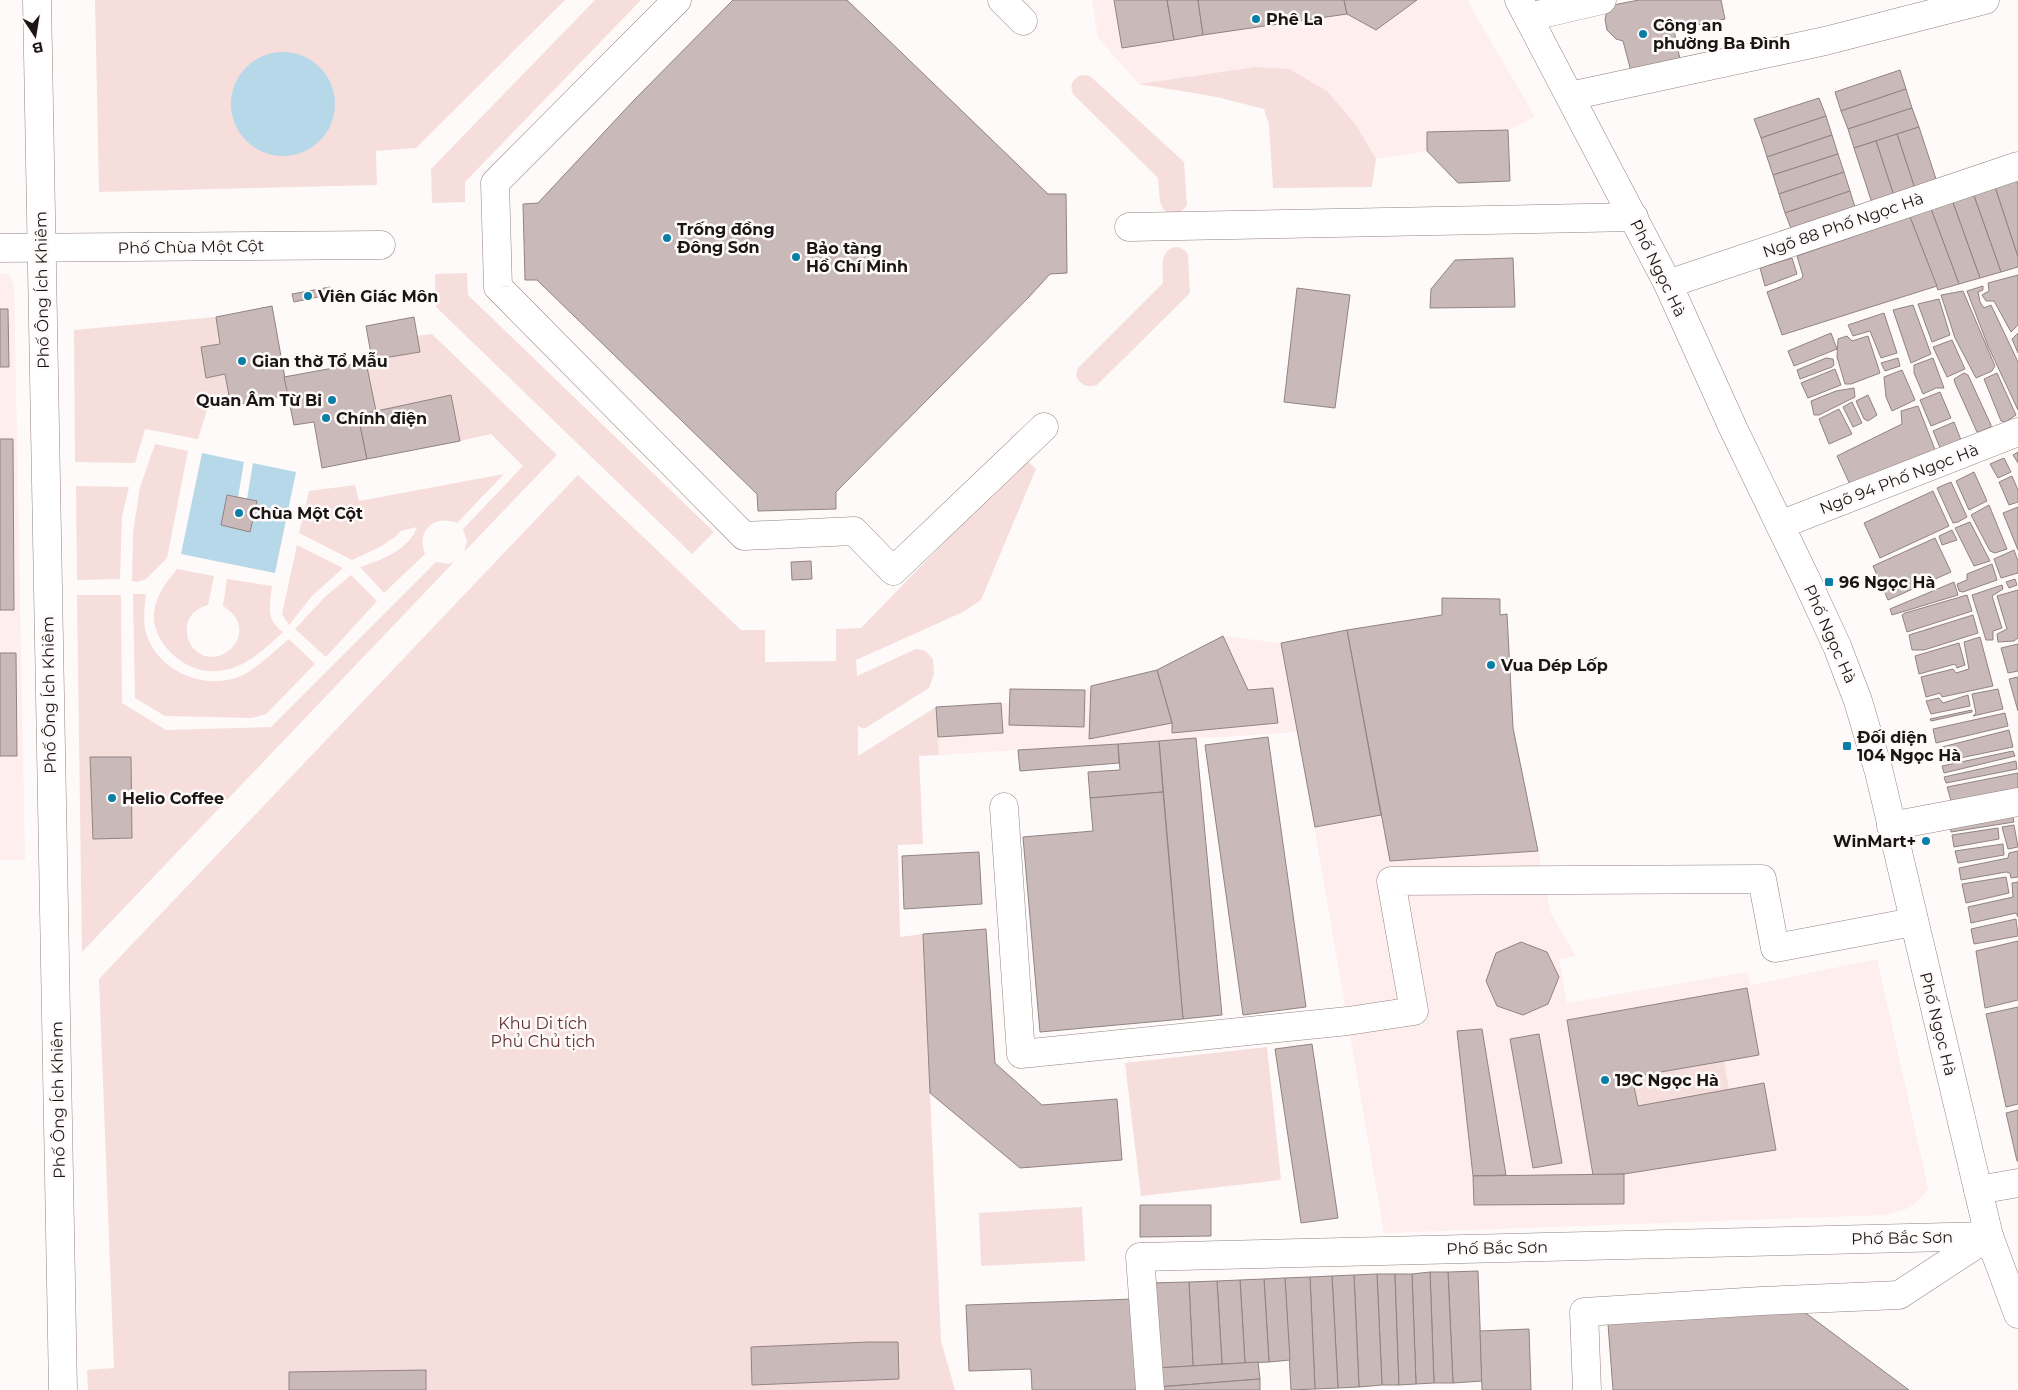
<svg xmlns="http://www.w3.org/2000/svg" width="2018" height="1390" font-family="Montserrat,sans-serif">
<rect width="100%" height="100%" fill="#fefafa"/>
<g fill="#feeeed">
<path d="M1092,0H1467L1535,117L1508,130L1427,132V151L1376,159L1356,125L1255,67L1139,84L1098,38Z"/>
<path d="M0,273L9,275L14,284L25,860H0Z"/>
<path d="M1442,598L1500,599V614H1507L1513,729L1538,851L1551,914L1576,956L1559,959L1567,1003L1747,972L1751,985L1877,959L1928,1188L1922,1197L1909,1208L1885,1215L1384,1233L1298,732L939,755L936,707L1010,703V689L1085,690L1091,686L1157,670L1223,636L1281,643L1442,615Z"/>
</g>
<g fill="#f6dedc">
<path d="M95,0H565L416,148L376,151L377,185L99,192Z"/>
<path d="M595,0H641L465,182V202L432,203L431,169Z"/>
<path d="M1255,67L1289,69L1327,91L1356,125L1376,159L1372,187L1273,188L1269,125L1264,109L1217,97L1139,84Z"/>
<path d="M1082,75L1090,76L1184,162L1187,205L1181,212L1176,213H1168L1164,210L1160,202L1158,178L1073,94C1069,85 1073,78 1082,75Z"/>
<path d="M1178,247L1186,251L1188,255L1190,293L1097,385C1088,388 1080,385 1076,376L1078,368L1163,283C1163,269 1158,248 1178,247Z"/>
<path d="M467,273L468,295L714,532L692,554L436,307L435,274Z"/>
<path d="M216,317L220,344L201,347L206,378L225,374L231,406L207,410L198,439L145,429L135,463L75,462L74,330Z"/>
<path d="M432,334L557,455L464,552L467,541L463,529L523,466L491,434L460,441L451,395L376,411L366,362L419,352L417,336Z"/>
<path d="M155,444L188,451L167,558L146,579L138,582L132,581L133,533L140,487Z"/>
<path d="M1025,459L1036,469L981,600L963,612L856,660L857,676L916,649L925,651L933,659L934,674L929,688L864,729L858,726V756L936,707L939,755L919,756L923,844L898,845L900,937L923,934L941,1341L955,1390H88L87,1370L114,1368L99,979L578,475L741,630H765V662L836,661V629L861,628Z"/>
<path d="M504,474L457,523C434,514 416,531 425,554L384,593L360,567C381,560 409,550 417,527L401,531L395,537L380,547L352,560L299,533L309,491L355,485L359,501Z"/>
<path d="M76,486L129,487L122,516L120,579L77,580Z"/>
<path d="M297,545L343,568L312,596L289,625L282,614Z"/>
<path d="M436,562L448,564L454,562L82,952L77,595H121L122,703L166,730L271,727Z"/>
<path d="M177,569L214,576L208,605C198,608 189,614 187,625C186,633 188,642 193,648C218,676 264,631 223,606L227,579L272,586C270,605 265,619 283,632C268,646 250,664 229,669C224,670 216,672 210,671C183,671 151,641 154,613C156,595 166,583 177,569Z"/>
<path d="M351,575L377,601L326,657L295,629L325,597Z"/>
<path d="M133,594H146C145,605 143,617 145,629C154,670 205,693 243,675C260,666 274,651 289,639L315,664L266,714L252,718L165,716L135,698Z"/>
<path d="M1267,1047L1281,1180L1141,1196L1125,1063Z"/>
<path d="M1724,1061L1729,1090L1638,1106L1632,1077Z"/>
<path d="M1082,1207L1085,1261L981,1266L979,1213Z"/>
</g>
<g fill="#b7d8e8">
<circle cx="283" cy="104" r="52"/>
<path d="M202,453L244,462L238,497L247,499L253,463L296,472L275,573L181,554Z"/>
</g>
<g fill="#c9b9b8" stroke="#928382">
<path d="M733,0H847L1048,194H1066L1067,273L1050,274L1029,297L836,492V509L758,511L757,494L537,280H525L523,204L538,203L635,99Z"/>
<path d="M1114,0H1167L1174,40L1122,48Z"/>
<path d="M1167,0H1198L1203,35L1174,40Z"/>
<path d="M1198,0H1344L1347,14L1203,35Z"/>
<path d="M1344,0H1417L1376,30L1347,14Z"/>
<path d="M1639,0H1721L1725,19L1674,30L1681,64L1632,75L1623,41L1616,39L1607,30L1605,19L1607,11L1613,5Z"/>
<path d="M1900,70L1906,89L1841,111L1835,92Z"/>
<path d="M1906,89L1912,108L1848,129L1841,111Z"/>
<path d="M1819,98L1826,116L1761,138L1754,119Z"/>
<path d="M1912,108L1919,127L1854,148L1848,129Z"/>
<path d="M1826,116L1832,135L1767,157L1761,138Z"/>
<path d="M1919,127L1937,182L1915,189L1897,134Z"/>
<path d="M1508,130L1510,181L1458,183L1427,151V132Z"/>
<path d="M1897,134L1915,189L1894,196L1876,141Z"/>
<path d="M1832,135L1838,154L1773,175L1767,157Z"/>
<path d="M1876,141L1894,196L1872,203L1854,148Z"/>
<path d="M1838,154L1844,172L1779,194L1773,175Z"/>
<path d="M1844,172L1850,191L1785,213L1779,194Z"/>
<path d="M2015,176L2018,185V257L1994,184Z"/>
<path d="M1994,184L2018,257V267L2001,272L1973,193Z"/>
<path d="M1850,191L1856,210L1792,231L1785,213Z"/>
<path d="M1973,193L2001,272L1980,278L1952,200Z"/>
<path d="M1952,200L1980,278L1959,284L1931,209Z"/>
<path d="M1931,209L1959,284L1938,290L1910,217Z"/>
<path d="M1910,217L1937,286L1782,335L1767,292L1801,279L1803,276L1797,256Z"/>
<path d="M1513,258L1515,307L1430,308L1431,289L1455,260Z"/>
<path d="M1792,258L1797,274L1765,286L1760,268Z"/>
<path d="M2018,275V325L2011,332L1994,301H1986L1982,295L1989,291L1988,283Z"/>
<path d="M1983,286V290L1978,292L1980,302L1984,308L1991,305L2018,362V410L1988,346L1967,291Z"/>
<path d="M330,287L332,294L294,302L292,294Z"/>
<path d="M1297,288L1350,295L1335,408L1284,402Z"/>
<path d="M1963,291L1995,366L1992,371L1976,378L1955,338L1941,295Z"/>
<path d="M1939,299L1950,335L1932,342L1918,304Z"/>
<path d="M1913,305L1931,354L1911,363L1893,310Z"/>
<path d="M272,306L288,395L231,406L225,374L206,378L201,347L220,344L216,317Z"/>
<path d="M0,309H8L9,367H0Z"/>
<path d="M1884,313L1897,353L1881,358L1870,331L1853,336L1848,325Z"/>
<path d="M414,317L420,352L372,360L366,326Z"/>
<path d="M1831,333L1837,349L1794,366L1788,351Z"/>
<path d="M2018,333V353L2012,339Z"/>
<path d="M1847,336L1852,341L1868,336L1880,373L1851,384H1845L1837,357L1838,339Z"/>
<path d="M1952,340L1965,369L1947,377L1933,347Z"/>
<path d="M1826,358L1833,359L1834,365L1832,367L1800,379L1797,370Z"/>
<path d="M1898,358L1900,366L1885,371L1881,363Z"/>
<path d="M1933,358L1944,388H1936L1923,394L1914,373V365Z"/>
<path d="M366,362L376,411L358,415L367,459L322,468L314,422L294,425L284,377Z"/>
<path d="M1835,369L1841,385L1808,398L1801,383Z"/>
<path d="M1902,370L1915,400L1892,411L1886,397L1884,377Z"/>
<path d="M1964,373L1968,375L1991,425V427L1979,432H1977L1955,383L1954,379Z"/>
<path d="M1997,373L2016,415L2005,422L2001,421L1984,379Z"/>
<path d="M1854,388L1855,397L1819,415H1814L1811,401L1836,391Z"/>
<path d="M1940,392L1951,418L1931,426L1920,400Z"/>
<path d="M451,395L460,441L367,459L358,415Z"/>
<path d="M1868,395L1877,415L1868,421L1864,419L1856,401Z"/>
<path d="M1852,402L1862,423L1853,427L1843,407Z"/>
<path d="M1918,406L1936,452L1852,489L1837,456L1902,424L1901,411Z"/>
<path d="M1839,409L1852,434L1829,444L1819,419Z"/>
<path d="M1954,422L1961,440L1941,450L1933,431Z"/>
<path d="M0,439H13L14,610H0Z"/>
<path d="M2018,452V463L2013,455Z"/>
<path d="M2004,458L2011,472L1998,478L1990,464Z"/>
<path d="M1974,472L1987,501L1969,510L1956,481Z"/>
<path d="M2012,476L2018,490V502L2009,505L1999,482Z"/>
<path d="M1951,482L1967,517L1958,522L1953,523L1937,488Z"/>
<path d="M1933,491L1949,526L1880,558L1864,523Z"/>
<path d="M227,495L257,501L250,532L221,525Z"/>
<path d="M1989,505L2007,549L1995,553L1990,551L1971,515Z"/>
<path d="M2018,507V550L2003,513Z"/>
<path d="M1970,522L1990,561L1974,566L1955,528Z"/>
<path d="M1952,530L1957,540L1942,545L1939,536Z"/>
<path d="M1935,538L1951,572L1888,600L1873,566Z"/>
<path d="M2014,550L2018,561V573L2001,578L1994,559Z"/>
<path d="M811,561L812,579L792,580L791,562Z"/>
<path d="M1992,564L1997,580L1963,592L1959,591L1957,584L1967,580V574Z"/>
<path d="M2015,579L2017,585L2009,588L2006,582Z"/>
<path d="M1954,582L1958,595L1892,615L1890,609Z"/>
<path d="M2002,585L2003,589L1992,596L2002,628L1993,631V640H1986L1972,595Z"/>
<path d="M2018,590V638L2014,641L1998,642L1997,634L2007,629L1997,596Z"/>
<path d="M1967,595L1972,611L1907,632L1902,615L1905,613Z"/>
<path d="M1442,598L1500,599V615L1507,614L1513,728L1538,851L1390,861L1347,630L1442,615Z"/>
<path d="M1973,615L1978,633L1924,650H1912L1909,635Z"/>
<path d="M1347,630L1381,815L1315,827L1281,643Z"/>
<path d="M1223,636L1248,690L1273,688L1278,723L1172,733V723L1157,670Z"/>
<path d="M1980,637L1993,686L1942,697L1940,693L1926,697L1921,677L1953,669L1956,673L1969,669L1964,642Z"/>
<path d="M1959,643L1965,665L1957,668L1955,664L1919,674L1915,656Z"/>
<path d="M2018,644V671L2008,673L2001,648Z"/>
<path d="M0,653H16L17,756H0Z"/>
<path d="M1157,670L1172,723L1089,739L1091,686Z"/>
<path d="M2018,677V711L2009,679Z"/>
<path d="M1010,689L1085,690L1084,727L1009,725Z"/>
<path d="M1998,689L2003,709L1973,716L1976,713L1972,694Z"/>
<path d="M1968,695L1970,706L1931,714L1926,701L1939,698L1943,703Z"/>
<path d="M1001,703L1003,733L938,737L936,707Z"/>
<path d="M1972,710V712L1931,721L1930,719Z"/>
<path d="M2005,713L2008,726L1936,743L1933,729Z"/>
<path d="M2009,730L2013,747L1941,762L1938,748Z"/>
<path d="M1268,737L1306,1007L1243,1015L1205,745Z"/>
<path d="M1196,738L1222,1015L1183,1019L1159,741Z"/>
<path d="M1159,741L1163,792L1090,798L1088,772L1120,770L1118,744Z"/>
<path d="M1118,744L1119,763L1020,771L1018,750Z"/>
<path d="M2013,751L2015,756L1944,773L1942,766Z"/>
<path d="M90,757H131L132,838L93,839Z"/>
<path d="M2016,761L2017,769L1946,783L1944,777Z"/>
<path d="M2018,773V790L1952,804L1947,787Z"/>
<path d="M1163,792L1183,1019L1040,1032L1023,837L1093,831L1090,798Z"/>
<path d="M2011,809L2014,822L1951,832L1950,817Z"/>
<path d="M2014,825L2018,847L2008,849L2002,827Z"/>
<path d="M1998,828L1999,839L1954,847L1952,835Z"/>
<path d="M2003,844L2004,855L1958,863L1955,851Z"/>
<path d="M2018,851V877L2011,878L2010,873L2006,872L1961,880L1959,868L2008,858L2009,853Z"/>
<path d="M979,852L982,904L904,909L902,856Z"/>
<path d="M2006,877L2009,893L1966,903L1962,884Z"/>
<path d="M2018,882V917L2016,913L1971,923L1968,907L2013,897L2012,883Z"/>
<path d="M2016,919L2018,936L1974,944L1971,929Z"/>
<path d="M986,929L995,1063L1042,1105L1117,1099L1122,1160L1020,1168L930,1093L923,934Z"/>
<path d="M2018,941V1000L1985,1008L1976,951Z"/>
<path d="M1521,942L1547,952L1559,977L1548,1004L1523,1015L1497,1006L1486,981L1496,953Z"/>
<path d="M1747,988L1759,1055L1632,1077L1638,1106L1764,1083L1776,1150L1624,1174L1593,1175L1567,1020Z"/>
<path d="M2018,1007V1104L2006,1107L1986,1014Z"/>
<path d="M1482,1029L1506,1175L1473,1176L1457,1031Z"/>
<path d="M1539,1034L1562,1163L1533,1168L1510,1039Z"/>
<path d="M1312,1044L1338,1218L1301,1223L1275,1049Z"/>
<path d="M2018,1110V1161H2017L2006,1113Z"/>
<path d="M1624,1174V1204L1474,1205L1473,1176Z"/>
<path d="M1140,1205H1211V1236L1140,1237Z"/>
<path d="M1478,1271L1482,1381L1453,1383L1448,1272Z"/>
<path d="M1430,1272H1448L1453,1383H1434Z"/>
<path d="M1430,1272L1434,1383L1416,1384L1412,1274Z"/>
<path d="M1377,1274H1395L1399,1385H1382Z"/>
<path d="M1377,1274L1382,1385L1359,1387L1354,1275Z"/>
<path d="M1395,1274H1412L1416,1384L1399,1385Z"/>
<path d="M1354,1275L1359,1387L1338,1388L1332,1276Z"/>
<path d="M1332,1276L1338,1388L1315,1389L1310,1277Z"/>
<path d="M1310,1277L1315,1389L1291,1390L1285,1278Z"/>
<path d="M1285,1278L1290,1360L1269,1362L1264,1279Z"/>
<path d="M1264,1279L1269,1362L1245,1363L1240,1280Z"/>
<path d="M1240,1280L1245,1363L1222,1364L1217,1281Z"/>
<path d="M1217,1281L1222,1364L1193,1366L1189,1282Z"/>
<path d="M1189,1282L1193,1366L1157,1368L1150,1283Z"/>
<path d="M1134,1299L1137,1390H1032L1031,1369L969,1371L966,1305Z"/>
<path d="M1799,1308L1909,1390H1613L1608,1324Z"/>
<path d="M1529,1329L1531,1390H1482L1480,1331Z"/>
<path d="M869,1342H898L899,1379L752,1385L751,1347Z"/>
<path d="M1258,1362L1260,1379L1158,1387L1157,1368Z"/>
<path d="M426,1370V1390H289V1372Z"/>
<path d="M1260,1379V1390H1158V1387Z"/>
</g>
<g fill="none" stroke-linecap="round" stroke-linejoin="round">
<g stroke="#928382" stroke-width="29">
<g id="minor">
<path d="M37,0L63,1390"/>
<path d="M677,0L495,183L498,287L744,536L854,531L893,571L1044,427"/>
<path d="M1002,0L1023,21"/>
<path d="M1519,0L1668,284L1733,428L1806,579L1837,646L1858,701L1879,772L1989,1236L2018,1314"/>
<path d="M1529,17L1602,0"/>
<path d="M1570,96L1825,41L1985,0"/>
<path d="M1129,227L1634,217"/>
<path d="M0,248L381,245"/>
<path d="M1668,284L2018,166"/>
<path d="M1780,525L2018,432"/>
<path d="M1004,807L1021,1054L1348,1021L1414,1011L1391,881L1762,879L1775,948L1913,922"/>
<path d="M1891,826L2018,802"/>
<path d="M1978,1190L2018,1183"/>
<path d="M1150,1390L1140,1257L1989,1236"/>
<path d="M1587,1390L1584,1312L1761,1301L1899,1295L1989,1236"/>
</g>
</g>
<use href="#minor" stroke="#fff" stroke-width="28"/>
</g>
<g fill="#087fa6" stroke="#fefafa" stroke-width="2">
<circle cx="1256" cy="19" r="5"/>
<circle cx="1643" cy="34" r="5"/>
<circle cx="667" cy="238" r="5"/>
<circle cx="796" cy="257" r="5"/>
<circle cx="308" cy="296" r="5"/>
<circle cx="242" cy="361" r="5"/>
<circle cx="332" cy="400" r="5"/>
<circle cx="326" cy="418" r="5"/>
<circle cx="239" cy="513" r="5"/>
<rect x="1824" y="577" width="10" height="10" rx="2.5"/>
<circle cx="1491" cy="665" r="5"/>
<rect x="1842" y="741" width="10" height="10" rx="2.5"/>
<circle cx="112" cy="798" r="5"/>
<circle cx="1926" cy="841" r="5"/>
<circle cx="1605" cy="1080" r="5"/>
</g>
<g text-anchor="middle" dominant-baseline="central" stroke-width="5" stroke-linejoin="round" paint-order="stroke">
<g font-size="16" font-weight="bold" fill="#1b1515" stroke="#fefafa" text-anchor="start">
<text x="1266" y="19">Phê La</text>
<text x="1653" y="25">Công an<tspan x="1653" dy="18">phường Ba Đình</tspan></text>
<text x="677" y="229">Trống đồng<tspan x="677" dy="18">Đông Sơn</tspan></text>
<text x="806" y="248">Bảo tàng<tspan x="806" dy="18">Hồ Chí Minh</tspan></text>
<text x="318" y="296">Viên Giác Môn</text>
<text x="252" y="361">Gian thờ Tổ Mẫu</text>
<text x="322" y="400" text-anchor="end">Quan Âm Từ Bi</text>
<text x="336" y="418">Chính điện</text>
<text x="249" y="513">Chùa Một Cột</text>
<text x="1839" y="582">96 Ngọc Hà</text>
<text x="1501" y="665">Vua Dép Lốp</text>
<text x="1857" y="737">Đối diện<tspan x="1857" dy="18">104 Ngọc Hà</tspan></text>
<text x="122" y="798">Helio Coffee</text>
<text x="1916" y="841" text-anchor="end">WinMart+</text>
<text x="1615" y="1080">19C Ngọc Hà</text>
</g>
<g font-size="16" fill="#1b1515" stroke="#fefafa">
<text transform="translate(1843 225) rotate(-19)">Ngõ 88 Phố Ngọc Hà</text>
<text transform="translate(191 247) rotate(-1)">Phố Chùa Một Cột</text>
<text transform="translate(1658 268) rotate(64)">Phố Ngọc Hà</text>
<text transform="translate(42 290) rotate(-91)">Phố Ông Ích Khiêm</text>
<text transform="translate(1899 479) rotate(-21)">Ngõ 94 Phố Ngọc Hà</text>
<text transform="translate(1830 634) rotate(66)">Phố Ngọc Hà</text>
<text transform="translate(49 695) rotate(-91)">Phố Ông Ích Khiêm</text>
<text transform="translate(1938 1024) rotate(76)">Phố Ngọc Hà</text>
<text transform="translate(58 1100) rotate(-91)">Phố Ông Ích Khiêm</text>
<text transform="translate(1902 1238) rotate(-1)">Phố Bắc Sơn</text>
<text transform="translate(1497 1248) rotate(-1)">Phố Bắc Sơn</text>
</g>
<g font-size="16" fill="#61302f" stroke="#fefafa">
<text x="543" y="1023">Khu Di tích<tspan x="543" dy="18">Phủ Chủ tịch</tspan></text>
</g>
</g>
<g transform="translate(35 35) rotate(168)" stroke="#fefafa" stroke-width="4" paint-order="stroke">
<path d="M0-4L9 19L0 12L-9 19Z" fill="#1b1515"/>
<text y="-8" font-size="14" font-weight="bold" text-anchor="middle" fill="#1b1515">B</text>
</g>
</svg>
